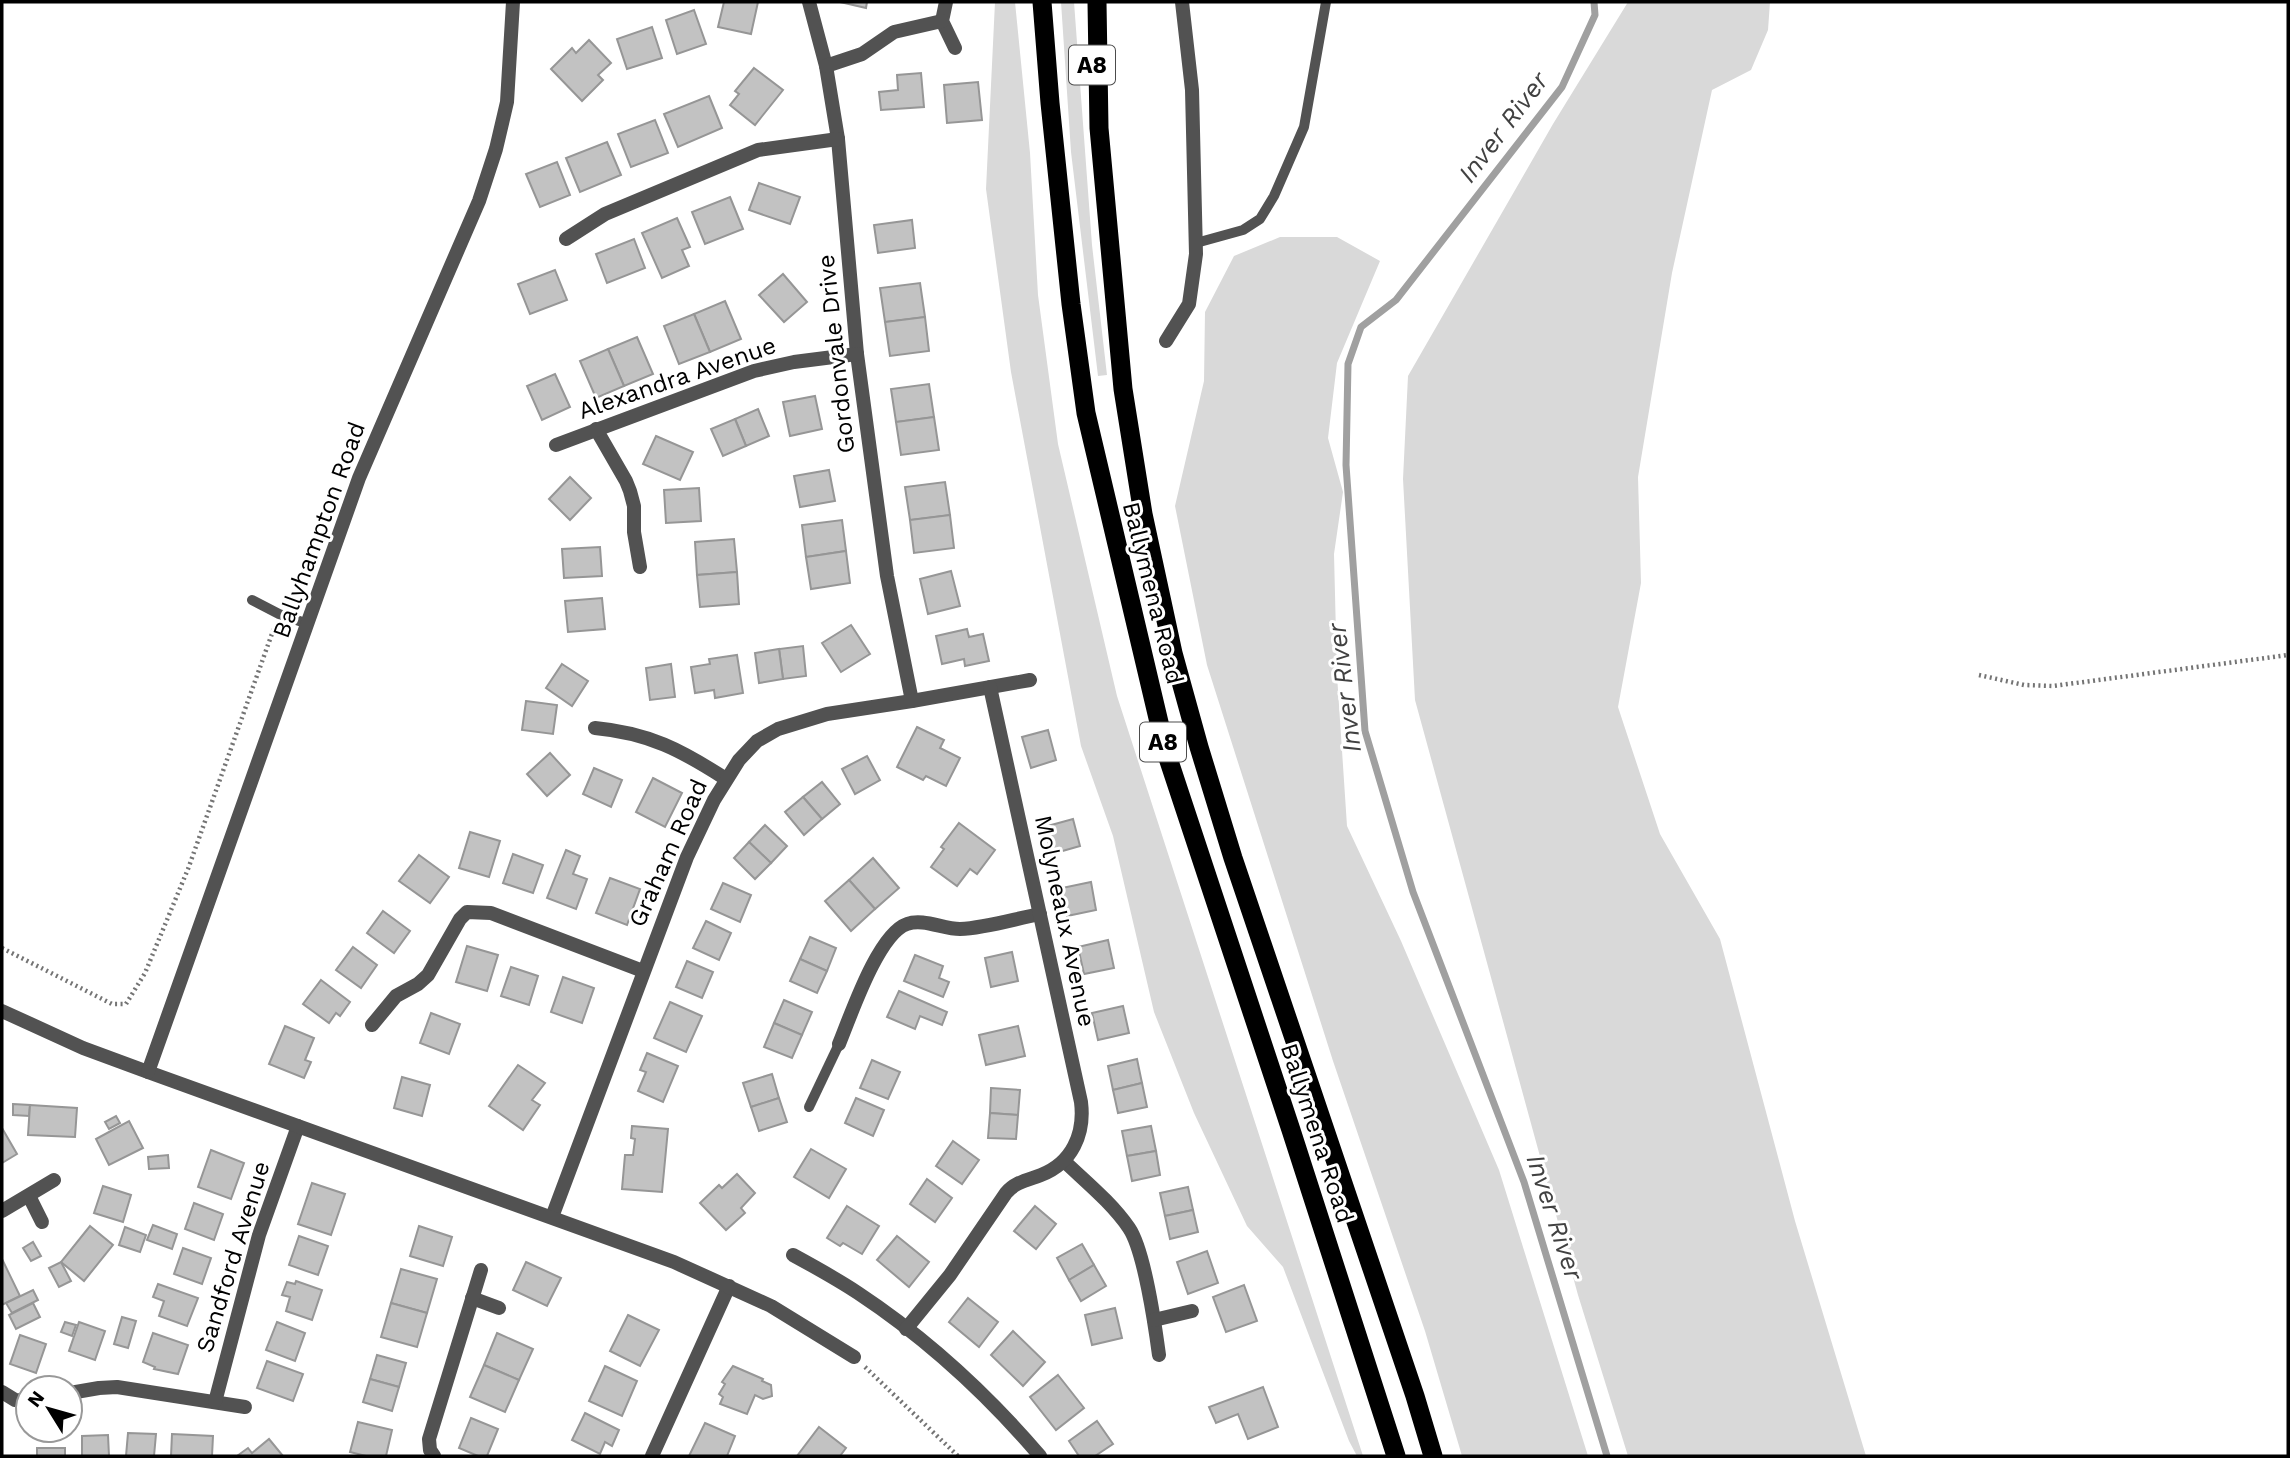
<svg xmlns="http://www.w3.org/2000/svg" width="2290" height="1458" font-family="'Work Sans',sans-serif">
<rect width="100%" height="100%" fill="#fff"/>
<g fill="#d9d9d9">
<path d="M995,2H1015L1030,153L1038,295L1058,444L1117,696L1363,1456H1357L1349,1441L1283,1267L1247,1226L1194,1113L1154,1012L1113,836L1081,746L1011,372L986,189Z"/>
<path d="M1061,2H1074L1092,245L1107,375L1098,376L1071,152Z"/>
<path d="M1628,2H1770L1768,30L1751,70L1712,90L1672,273L1638,477L1641,583L1618,707L1660,834L1720,939L1795,1221L1866,1456H1628L1578,1295L1415,700L1403,479L1408,376L1553,124Z"/>
<path d="M1280,237H1337L1380,261L1337,363L1328,438L1343,492L1334,554L1337,675L1347,826L1401,941L1499,1170L1588,1456H1462L1425,1331L1333,1061L1207,665L1175,506L1204,381L1205,312L1234,256Z"/>
</g>
<g fill="none" stroke-linecap="round" stroke-linejoin="round">
<path stroke="#a0a0a0" stroke-width="7" d="M1594,2L1595,15L1562,87L1396,300L1361,327L1348,364L1346,465L1365,731L1413,892L1524,1182L1607,1456"/>
</g>
<g fill="#c2c2c2" stroke="#969696" stroke-width="2">
<path d="M724,2H758L751,34L718,27Z"/>
<path d="M840,2H867L866,8Z"/>
<path d="M694,10L706,44L677,54L666,20Z"/>
<path d="M652,27L662,58L627,69L617,39Z"/>
<path d="M589,40L611,63L598,75L603,80L582,101L551,69L572,48L576,53Z"/>
<path d="M754,68L783,90L755,125L730,105L739,94L735,91Z"/>
<path d="M921,73L924,107L881,110L879,92L898,90L897,75Z"/>
<path d="M978,82L982,120L947,123L944,85Z"/>
<path d="M709,96L722,128L678,147L664,114Z"/>
<path d="M655,120L668,153L631,167L618,134Z"/>
<path d="M607,142L621,175L580,192L566,158Z"/>
<path d="M557,162L570,195L540,207L526,174Z"/>
<path d="M759,183L800,197L790,224L749,210Z"/>
<path d="M730,197L743,229L705,244L692,212Z"/>
<path d="M677,218L690,247L682,250L689,266L662,278L642,233Z"/>
<path d="M912,220L915,248L878,253L874,225Z"/>
<path d="M634,239L645,268L607,283L596,254Z"/>
<path d="M555,270L567,300L530,314L518,284Z"/>
<path d="M783,274L807,302L784,322L759,295Z"/>
<path d="M920,283L925,317L885,322L880,288Z"/>
<path d="M725,301L741,339L710,352L694,314Z"/>
<path d="M694,314L710,352L679,364L664,326Z"/>
<path d="M925,317L929,351L890,356L885,322Z"/>
<path d="M637,337L653,374L624,386L608,349Z"/>
<path d="M608,349L624,386L596,398L580,361Z"/>
<path d="M555,374L570,407L542,420L527,386Z"/>
<path d="M929,384L934,417L896,422L891,389Z"/>
<path d="M815,396L822,429L790,436L783,402Z"/>
<path d="M758,409L769,436L746,446L735,419Z"/>
<path d="M934,417L939,450L901,455L896,422Z"/>
<path d="M735,419L746,446L723,456L711,429Z"/>
<path d="M656,436L693,452L680,480L643,464Z"/>
<path d="M829,470L835,501L800,507L794,476Z"/>
<path d="M570,477L591,498L570,520L549,499Z"/>
<path d="M945,482L950,515L910,520L905,487Z"/>
<path d="M699,488L701,521L666,523L664,490Z"/>
<path d="M950,515L954,548L914,553L910,520Z"/>
<path d="M842,520L846,551L806,557L802,525Z"/>
<path d="M734,539L737,572L697,575L695,542Z"/>
<path d="M600,547L602,576L564,578L562,549Z"/>
<path d="M846,551L850,583L811,589L806,557Z"/>
<path d="M951,571L960,606L928,614L920,579Z"/>
<path d="M737,572L739,604L700,607L697,575Z"/>
<path d="M602,598L605,629L568,632L565,601Z"/>
<path d="M851,625L870,654L841,672L822,643Z"/>
<path d="M967,629L969,637L983,634L989,661L965,666L964,659L942,664L936,636Z"/>
<path d="M803,646L806,676L783,679L779,649Z"/>
<path d="M779,649L783,679L759,683L755,653Z"/>
<path d="M737,655L743,693L715,698L714,690L695,693L691,667L710,664L709,659Z"/>
<path d="M562,664L588,681L572,706L546,688Z"/>
<path d="M671,664L675,697L650,700L646,668Z"/>
<path d="M526,701L557,705L553,734L522,730Z"/>
<path d="M917,727L944,740L940,748L960,758L946,786L926,776L923,780L897,767Z"/>
<path d="M1048,730L1056,760L1031,768L1022,737Z"/>
<path d="M550,753L570,775L547,796L527,774Z"/>
<path d="M867,756L880,780L855,794L842,769Z"/>
<path d="M594,768L622,780L611,807L583,794Z"/>
<path d="M653,778L682,793L665,827L636,812Z"/>
<path d="M822,782L840,804L822,819L803,797Z"/>
<path d="M803,797L822,819L804,835L785,812Z"/>
<path d="M1073,819L1080,846L1052,854L1044,827Z"/>
<path d="M959,823L995,850L977,874L970,869L957,886L931,867L944,849L941,847Z"/>
<path d="M765,825L787,846L771,863L749,842Z"/>
<path d="M470,832L500,841L489,877L459,868Z"/>
<path d="M749,842L771,863L755,879L734,858Z"/>
<path d="M566,850L580,856L573,874L587,879L576,909L547,898Z"/>
<path d="M513,854L543,865L533,893L503,883Z"/>
<path d="M419,855L449,877L430,903L399,881Z"/>
<path d="M873,858L899,888L875,909L849,880Z"/>
<path d="M610,878L640,889L627,925L596,913Z"/>
<path d="M849,880L875,909L851,931L825,901Z"/>
<path d="M1091,882L1096,910L1067,916L1062,888Z"/>
<path d="M723,883L751,895L740,922L711,909Z"/>
<path d="M383,911L410,931L394,953L367,933Z"/>
<path d="M706,921L731,933L719,960L693,948Z"/>
<path d="M810,937L836,948L827,971L800,959Z"/>
<path d="M1108,940L1114,968L1084,974L1078,947Z"/>
<path d="M467,946L498,955L487,991L456,982Z"/>
<path d="M353,947L377,965L361,988L336,970Z"/>
<path d="M1012,952L1018,981L991,987L985,958Z"/>
<path d="M915,955L943,966L939,978L949,982L943,997L904,981Z"/>
<path d="M800,959L827,971L817,993L790,981Z"/>
<path d="M687,961L713,972L702,998L676,987Z"/>
<path d="M511,967L538,976L529,1005L501,996Z"/>
<path d="M563,977L594,988L582,1023L551,1012Z"/>
<path d="M321,980L350,1002L340,1016L336,1013L329,1023L303,1004Z"/>
<path d="M899,991L947,1012L942,1025L920,1016L915,1029L887,1017Z"/>
<path d="M784,1000L812,1012L802,1035L774,1023Z"/>
<path d="M670,1002L702,1016L686,1052L654,1038Z"/>
<path d="M1123,1006L1129,1033L1098,1040L1092,1013Z"/>
<path d="M431,1013L460,1024L449,1054L420,1043Z"/>
<path d="M774,1023L802,1035L792,1058L764,1047Z"/>
<path d="M285,1026L314,1038L305,1060L311,1062L304,1078L269,1064Z"/>
<path d="M1018,1026L1025,1056L986,1065L979,1035Z"/>
<path d="M647,1053L678,1066L663,1102L638,1091L646,1072L640,1070Z"/>
<path d="M1137,1059L1142,1083L1113,1090L1108,1066Z"/>
<path d="M872,1060L900,1072L888,1099L860,1088Z"/>
<path d="M518,1065L545,1083L532,1100L540,1105L523,1130L489,1106Z"/>
<path d="M772,1074L779,1098L751,1107L743,1083Z"/>
<path d="M402,1077L430,1085L422,1116L394,1108Z"/>
<path d="M1142,1083L1147,1107L1118,1113L1113,1090Z"/>
<path d="M991,1088L1020,1090L1018,1115L990,1113Z"/>
<path d="M779,1098L787,1122L759,1131L751,1107Z"/>
<path d="M856,1098L884,1110L873,1136L845,1123Z"/>
<path d="M13,1104L30,1105L29,1116L13,1115Z"/>
<path d="M30,1105L77,1108L75,1137L28,1135Z"/>
<path d="M990,1113L1018,1115L1016,1139L988,1138Z"/>
<path d="M116,1116L120,1123L109,1129L105,1122Z"/>
<path d="M129,1121L143,1148L109,1165L96,1139Z"/>
<path d="M632,1126L668,1129L662,1192L622,1189L625,1155H633L635,1139L631,1138Z"/>
<path d="M1151,1126L1156,1151L1127,1156L1122,1131Z"/>
<path d="M2,1128L17,1154L2,1163Z"/>
<path d="M953,1141L979,1160L962,1184L936,1166Z"/>
<path d="M811,1149L846,1169L829,1198L794,1177Z"/>
<path d="M211,1150L244,1163L231,1199L198,1187Z"/>
<path d="M1156,1151L1160,1175L1132,1181L1127,1156Z"/>
<path d="M168,1155L169,1168L149,1169L148,1157Z"/>
<path d="M737,1174L755,1193L741,1208L745,1213L726,1230L700,1203L719,1185L722,1188Z"/>
<path d="M927,1179L952,1198L935,1222L910,1204Z"/>
<path d="M312,1183L345,1194L331,1235L298,1224Z"/>
<path d="M103,1186L131,1195L123,1222L94,1213Z"/>
<path d="M1188,1187L1193,1210L1165,1216L1160,1193Z"/>
<path d="M194,1203L223,1214L214,1240L185,1229Z"/>
<path d="M847,1206L879,1226L862,1254L843,1243L840,1246L827,1238Z"/>
<path d="M1035,1206L1056,1224L1036,1249L1014,1231Z"/>
<path d="M1193,1210L1198,1232L1170,1239L1165,1216Z"/>
<path d="M153,1225L177,1234L172,1249L147,1240Z"/>
<path d="M90,1226L113,1245L84,1281L61,1262Z"/>
<path d="M419,1226L452,1237L443,1266L410,1256Z"/>
<path d="M125,1227L146,1235L140,1252L119,1245Z"/>
<path d="M299,1236L328,1246L318,1275L289,1265Z"/>
<path d="M897,1236L929,1262L909,1287L877,1260Z"/>
<path d="M33,1242L41,1256L31,1261L23,1248Z"/>
<path d="M1082,1244L1094,1265L1069,1280L1057,1258Z"/>
<path d="M183,1248L211,1258L202,1284L174,1274Z"/>
<path d="M1207,1251L1218,1283L1188,1294L1177,1262Z"/>
<path d="M2,1259L20,1296L2,1305Z"/>
<path d="M61,1262L71,1281L59,1287L49,1268Z"/>
<path d="M526,1262L561,1278L547,1306L513,1290Z"/>
<path d="M1094,1265L1106,1286L1081,1301L1069,1280Z"/>
<path d="M401,1269L437,1279L427,1313L391,1303Z"/>
<path d="M296,1281L322,1290L312,1320L286,1311L290,1297L282,1295L287,1282L295,1284Z"/>
<path d="M158,1284L198,1298L187,1326L159,1316L164,1301L153,1297Z"/>
<path d="M1244,1285L1257,1321L1226,1332L1213,1297Z"/>
<path d="M33,1290L38,1300L12,1313L6,1303Z"/>
<path d="M968,1298L998,1322L979,1347L949,1322Z"/>
<path d="M33,1303L40,1317L16,1329L9,1315Z"/>
<path d="M391,1303L427,1313L417,1347L381,1337Z"/>
<path d="M1115,1308L1122,1338L1092,1345L1085,1315Z"/>
<path d="M628,1315L659,1330L640,1366L610,1351Z"/>
<path d="M122,1317L136,1321L128,1348L114,1344Z"/>
<path d="M65,1322L76,1325L72,1336L61,1332Z"/>
<path d="M79,1322L105,1331L95,1360L69,1351Z"/>
<path d="M277,1322L305,1333L295,1361L266,1350Z"/>
<path d="M1013,1331L1045,1362L1023,1386L991,1355Z"/>
<path d="M153,1333L188,1345L178,1374L154,1369L155,1367L143,1362Z"/>
<path d="M497,1333L533,1349L519,1380L484,1365Z"/>
<path d="M20,1335L46,1344L36,1373L10,1364Z"/>
<path d="M377,1355L406,1363L399,1387L370,1379Z"/>
<path d="M267,1361L303,1374L293,1401L257,1388Z"/>
<path d="M484,1365L519,1380L505,1412L470,1397Z"/>
<path d="M605,1366L637,1381L622,1416L589,1401Z"/>
<path d="M733,1366L763,1379L762,1381L771,1385L772,1396L763,1399L755,1395L747,1414L720,1404L723,1397L719,1394L725,1384L722,1382Z"/>
<path d="M1058,1375L1084,1408L1056,1430L1030,1397Z"/>
<path d="M370,1379L399,1387L392,1411L363,1402Z"/>
<path d="M1263,1387L1278,1427L1248,1439L1238,1414L1216,1423L1209,1407Z"/>
<path d="M585,1413L619,1430L612,1446L605,1442L600,1454L572,1440Z"/>
<path d="M471,1418L498,1429L487,1456H478L459,1448Z"/>
<path d="M1097,1421L1113,1444L1095,1456H1079L1069,1441Z"/>
<path d="M358,1422L392,1430L386,1456H366L350,1452Z"/>
<path d="M705,1423L735,1436L727,1456H689Z"/>
<path d="M819,1427L846,1448L840,1456H797Z"/>
<path d="M128,1433L156,1434L154,1456H126Z"/>
<path d="M172,1434L213,1436L212,1456H171Z"/>
<path d="M108,1435L109,1456H82V1436Z"/>
<path d="M269,1439L283,1456H237L248,1448L252,1453Z"/>
<rect x="37" y="1448" width="28" height="8"/>
</g>
<g fill="none" stroke-linecap="round" stroke-linejoin="round">
<g stroke="#747474" stroke-width="4.5" stroke-dasharray="2 3.5" stroke-linecap="butt">
<path d="M1979,675L2024,685L2053,686L2288,655"/>
<path d="M2,948L112,1004H126L145,973L188,869L274,628"/>
<path d="M865,1367L958,1456"/>
</g>
<g stroke="#525252" stroke-width="10">
<path d="M1196,243L1243,230L1260,219L1274,196L1304,127L1326,2"/>
<path d="M252,600L279,614L308,624"/>
<path d="M809,1107L839,1044"/>
</g>
<g stroke="#525252" stroke-width="14">
<path d="M809,2L826,66L838,139L857,354L887,576L912,701"/>
<path d="M946,2L942,21L955,48"/>
<path d="M826,66L862,54L894,32L942,21"/>
<path d="M566,239L605,214L758,150L838,139"/>
<path d="M1166,341L1189,304L1196,254L1192,90L1182,2"/>
<path d="M596,429L626,481L630,491L634,506V532L640,567"/>
<path d="M556,445L754,371L794,362L857,354"/>
<path d="M595,728C649,733 681,750 726,779"/>
<path d="M372,1025L396,996L418,984L428,975L460,919L467,912L491,913L643,971"/>
<path d="M839,1044C851,1015 878,934 907,924C923,918 943,929 960,929C986,928 1014,919 1040,914"/>
<path d="M1064,1161C1086,1182 1112,1203 1129,1228C1144,1250 1155,1325 1159,1355"/>
<path d="M29,1196L42,1222"/>
<path d="M2,1211L54,1180"/>
<path d="M552,1217L687,857L714,800L739,760L757,741L778,729L827,714L912,701L1030,680"/>
<path d="M793,1255C815,1267 837,1279 858,1293C926,1338 987,1394 1040,1456"/>
<path d="M472,1298L499,1308"/>
<path d="M1154,1320L1192,1311"/>
<path d="M906,1329L950,1275L1006,1193C1015,1182 1028,1180 1041,1175C1072,1163 1085,1134 1081,1102L990,687"/>
<path d="M2,1392L15,1400L28,1401"/>
<path d="M70,1393L99,1388L117,1387L245,1407"/>
<path d="M215,1402L259,1235L298,1126"/>
<path d="M434,1456L430,1450L429,1439L481,1270"/>
<path d="M652,1456L729,1286"/>
</g>
<g stroke="#525252" stroke-width="14">
<path d="M2,1011L83,1048L148,1072L674,1262L771,1306L854,1357"/>
<path d="M148,1072L359,478L479,201L496,149L507,102L513,2"/>
</g>
<g stroke="#000" stroke-width="19">
<path d="M1042,2L1050,103L1071,304L1086,413L1166,752L1291,1130L1396,1456"/>
<path d="M1097,2L1099,128L1123,389L1143,514L1173,653L1199,747L1233,858L1415,1396L1433,1456"/>
</g>
</g>
<g text-anchor="middle" dominant-baseline="central" stroke-width="6" stroke-linejoin="round" paint-order="stroke">
<g fill="#fff" stroke="#4c4c4c" stroke-width="2">
<rect x="1069" y="45.5" width="46" height="39" rx="5"/>
<rect x="1140" y="722.5" width="46" height="39" rx="5"/>
</g>
<g font-size="23" font-weight="bold" fill="#000">
<text x="1092" y="65">A8</text>
<text x="1163" y="742">A8</text>
</g>
<g font-size="24" fill="#000" stroke="#fff">
<text transform="translate(836 354) rotate(-96)">Gordonvale Drive</text>
<text transform="translate(677 378) rotate(-19)">Alexandra Avenue</text>
<text transform="translate(319 530) rotate(-70)">Ballyhampton Road</text>
<text transform="translate(1153 593) rotate(76)">Ballymena Road</text>
<text transform="translate(668 853) rotate(-66)">Graham Road</text>
<text transform="translate(1065 921) rotate(78)">Molyneaux Avenue</text>
<text transform="translate(1317 1133) rotate(72)">Ballymena Road</text>
<text transform="translate(233 1257) rotate(-73)">Sandford Avenue</text>
</g>
<g font-size="26" font-style="italic" fill="#414141" stroke="#fff">
<text transform="translate(1503 127) rotate(-53)">Inver River</text>
<text transform="translate(1344 688) rotate(-97)">Inver River</text>
<text transform="translate(1555 1217) rotate(72)">Inver River</text>
</g>
</g>
<rect width="2290" height="1458" fill="none" stroke="#000000" stroke-width="7"/>
<g transform="translate(49 1409) rotate(307)"><circle r="33" fill="#ffffff" stroke="#999999" stroke-width="2"/>
<path d="M0-5L12 26L0 18L-12 26Z" fill="#000000"/>
<text y="-10" font-size="19" font-weight="bold" text-anchor="middle" fill="#000000">N</text>
</g>
</svg>
